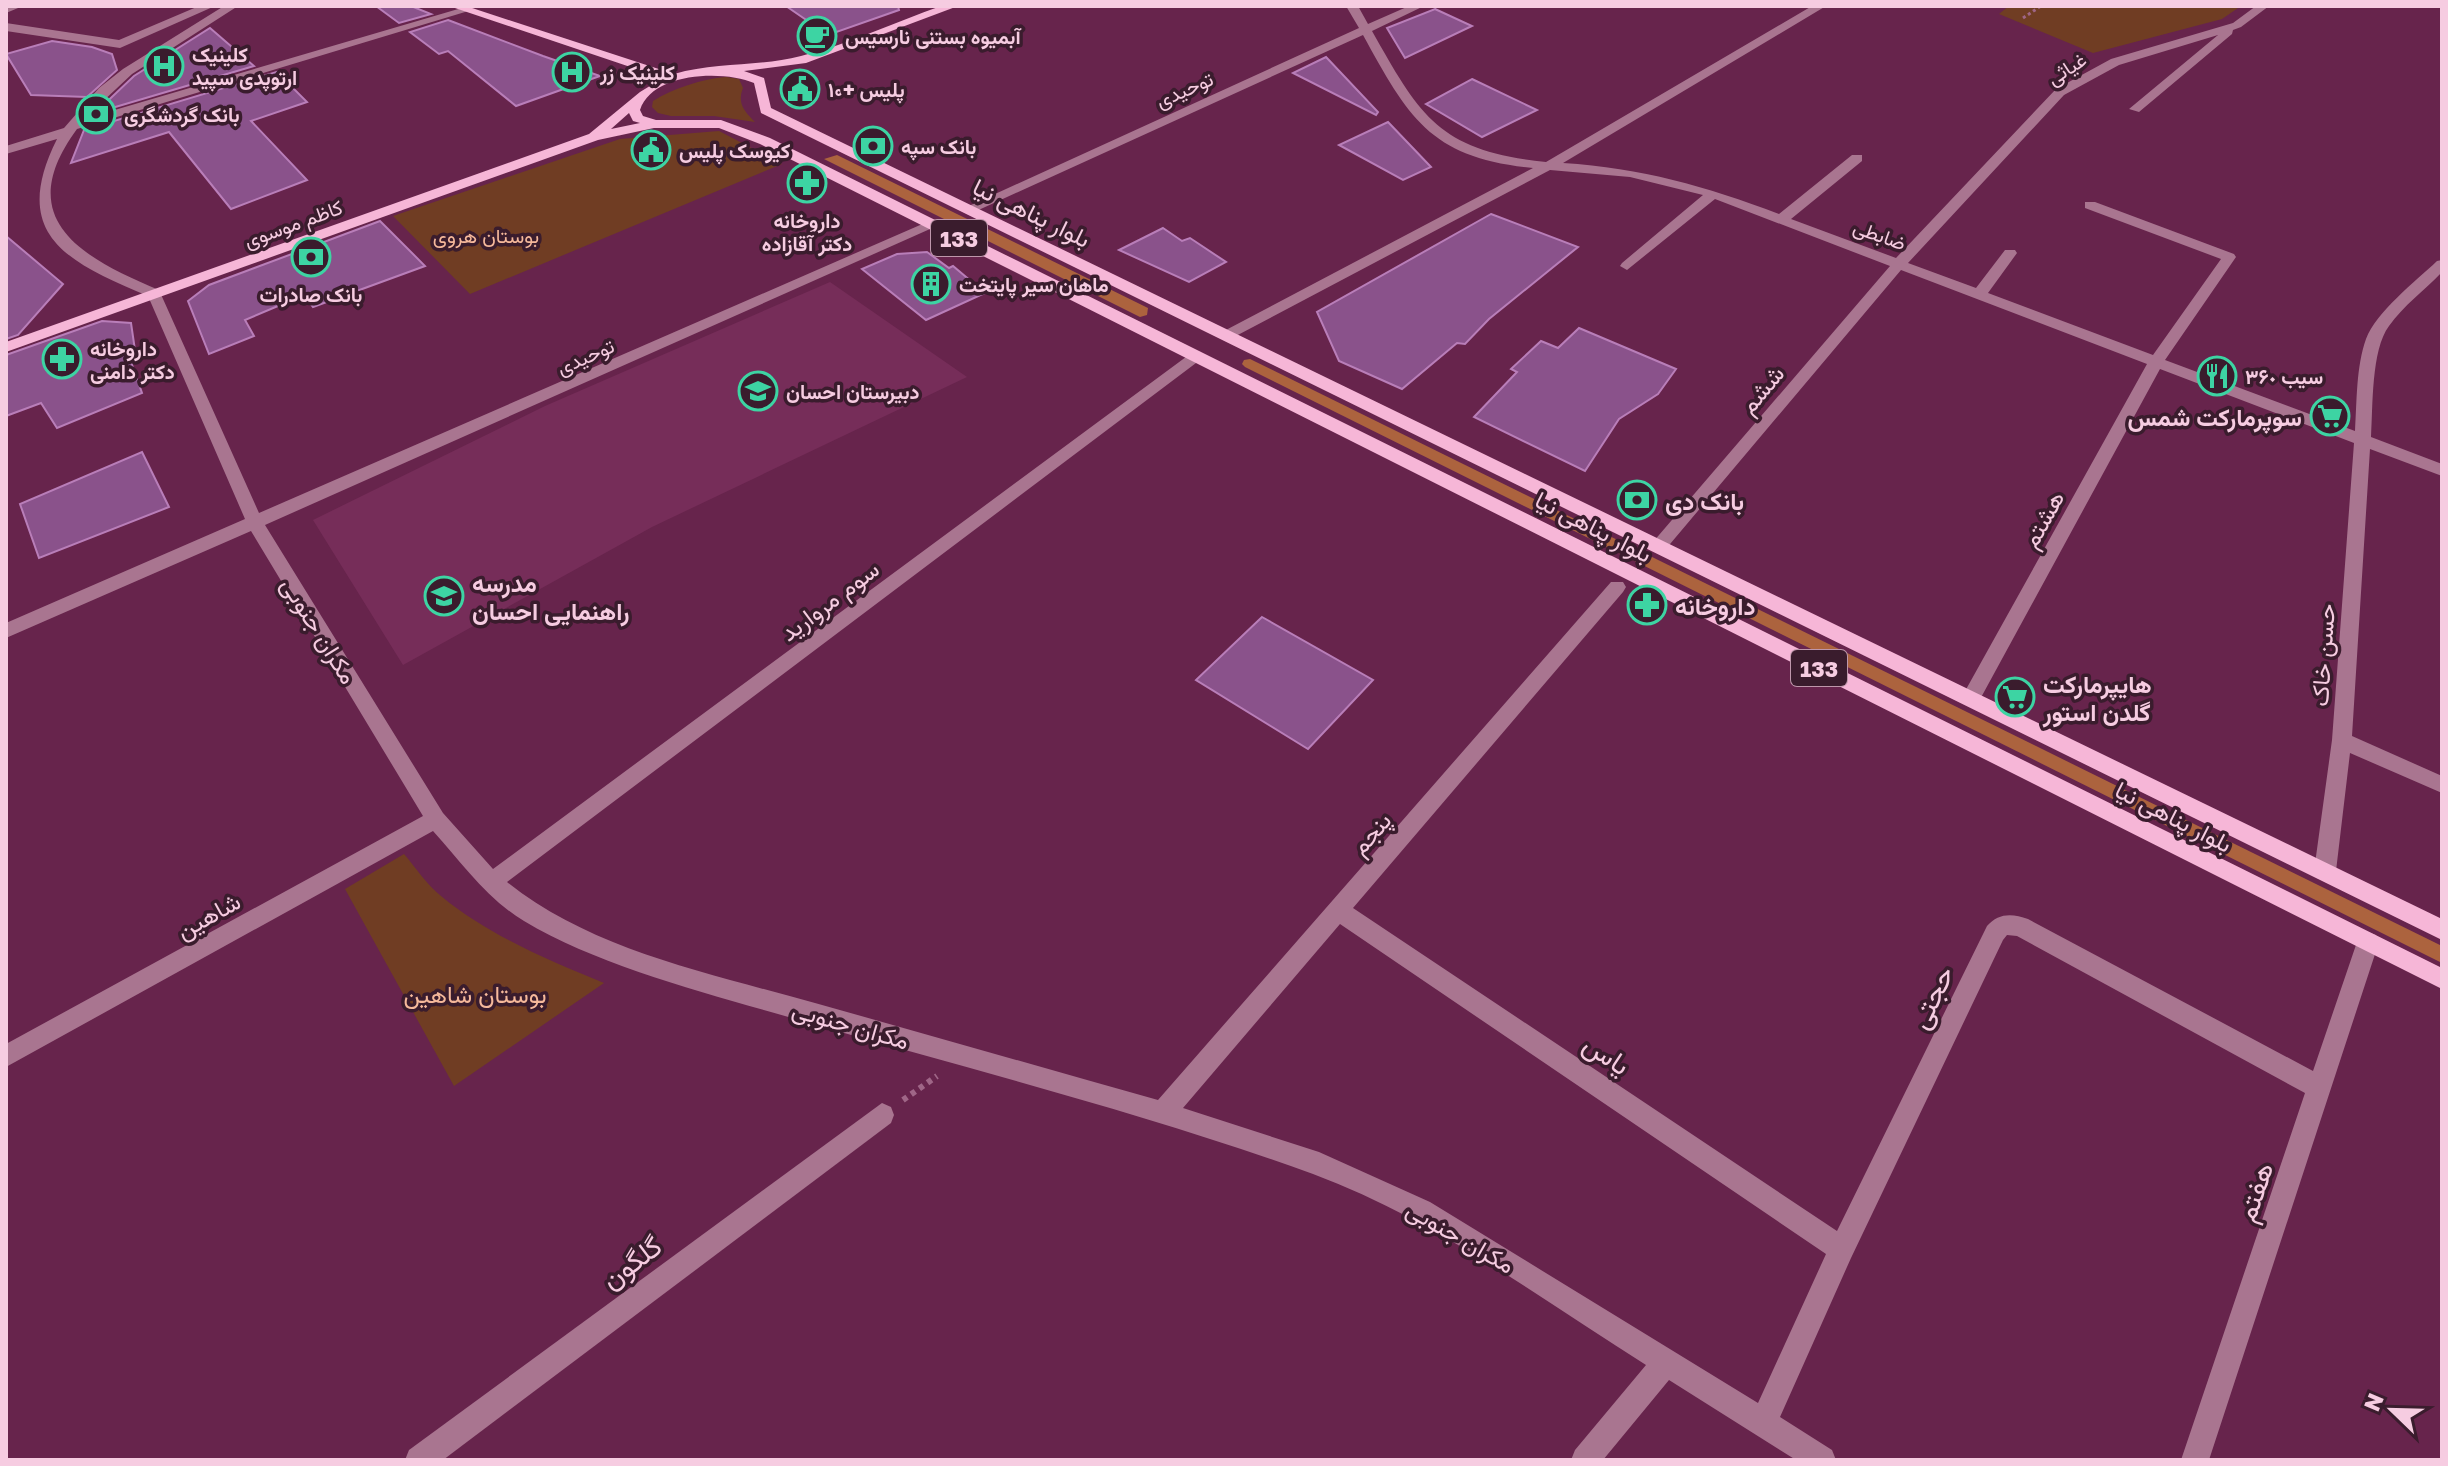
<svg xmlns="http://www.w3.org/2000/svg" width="2448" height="1466" font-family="'Golos Text',Vazirmatn,sans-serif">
<rect width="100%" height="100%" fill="#67244c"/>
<path fill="#762d59" d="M830,282L967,377L652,527L403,665L313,520L545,406Z"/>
<g fill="#703d23">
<path d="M2009,6H2241L2222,19L2093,53L1999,14Z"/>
<path d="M726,77L739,79L743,88C737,103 744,111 755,122L714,116H671L658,113L652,107L653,101C674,88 702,79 726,77Z"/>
<path d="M719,131L782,164L470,294L393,216L620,139Z"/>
<path d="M404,854C416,868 427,885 441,896C488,935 548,960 604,983L454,1086L345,889Z"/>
</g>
<g fill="#ac633e">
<path d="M837,155L1148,308L1147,315L1140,317L824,159Z"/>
<path d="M1250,359L2442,946V963L1245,367L1242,364L1244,360Z"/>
</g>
<g fill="#8a528b" stroke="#b97eb9" stroke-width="2">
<path d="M376,6H411L431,14L399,23Z"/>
<path d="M786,6H898L899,10L828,35Z"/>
<path d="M1435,9L1472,26L1405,58L1387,28Z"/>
<path d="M448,20L543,56L600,76L516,106L448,51L439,54L410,32Z"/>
<path d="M210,28L254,66L95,113L134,76Z"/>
<path d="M52,41L92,47L112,54L117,70L87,97L31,95L6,54Z"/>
<path d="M1326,57L1378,112L1376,115L1293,73Z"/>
<path d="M277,72L307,102L251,121L307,180L231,209L169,132L71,163L84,130Z"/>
<path d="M1472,79L1537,110L1482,137L1426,104Z"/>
<path d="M1388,122L1431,167L1403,180L1339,145Z"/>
<path d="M1491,214L1578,247L1489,319L1465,344L1457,343L1402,389L1339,361L1317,312Z"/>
<path d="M380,221L425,266L313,307L304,295L245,320L254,336L209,354L188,301L209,285Z"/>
<path d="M1163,228L1182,241L1190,238L1226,262L1189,282L1119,250Z"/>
<path d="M6,236L63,284L18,335L6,339Z"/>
<path d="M927,252L949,268L953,266L985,293L926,320L862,269L897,254Z"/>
<path d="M102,321L131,323L136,357L130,359L142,393L57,428L41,403L6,416V355Z"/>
<path d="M1579,328L1676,369L1658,394L1619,419L1585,471L1474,417L1517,372L1511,369L1541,341L1558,348Z"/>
<path d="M142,452L169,507L39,558L20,504Z"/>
<path d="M1262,617L1373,680L1308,749L1196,680Z"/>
</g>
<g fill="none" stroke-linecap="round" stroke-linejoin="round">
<path stroke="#9f6687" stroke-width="3" stroke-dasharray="3 3" stroke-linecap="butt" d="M2023,18L2041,6"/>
<path stroke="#9f6687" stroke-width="6" stroke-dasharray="5 5" stroke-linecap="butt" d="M903,1100L937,1076"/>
<g fill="#a97590" fill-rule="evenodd">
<path d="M6,6H23L6,13Z"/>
<path d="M199,6H215L120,48L6,31V23L119,40Z"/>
<path d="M224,6H238L132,74L84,119L465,7L475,9L77,129C10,220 83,258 159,290L259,513L927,222L939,225L265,525L443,813L493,869L1190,354L1196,352L1204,357L507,882C591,950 712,974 815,1003C929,1035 1044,1068 1158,1100L1611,582H1623L1626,587L1623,592L1353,908L1837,1231L1987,926C1998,913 2012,913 2028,919L2313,1071L2357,942L2360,935L2368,932L2376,935L2379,942L2209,1460H2181L2305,1093L2017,936L2007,935L2003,940L1851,1258L1780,1417L1832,1450L1836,1460H1796L1669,1380L1603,1460H1571L1575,1450L1646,1365C1539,1297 1432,1218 1313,1174C1148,1114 977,1071 809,1023C718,996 604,969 524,921C487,899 461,862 433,831L6,1067V1044L423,816L251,531L6,638V623L245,519L148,296C67,262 9,235 57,139L6,154V146L64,128L99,88L123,69ZM1340,924L1826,1254L1758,1403L1430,1202L1319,1152L1183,1108Z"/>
<path d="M1346,6H1358L1368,24L1409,6H1424L1372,31C1421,118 1440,151 1546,162L1812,6H1826L1563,163C1642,168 1705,186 1779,214L1852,155H1862V161L1791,219L1896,258L2056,89L2111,59L2233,23L2256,6H2269L2241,27L2233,30L2232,34L2139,112L2129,109L2218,35L2119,65L2064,95L1908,263L1976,288L2005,250H2015L2017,253L1988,293L2153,355L2221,259L2085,208V202H2095L2234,254L2236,257L2165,360L2355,431C2357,401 2356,367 2366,339C2376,312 2416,281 2437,261L2442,260V272C2425,290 2403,306 2389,326C2371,350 2373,407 2371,437L2442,464V476L2370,449L2352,736L2442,776V793L2350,753L2336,871L2333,878L2325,880L2317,878L2314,871L2332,740L2354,443L2160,369L1978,703H1964L1961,698L1964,693L2147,364L1901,270L1665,550H1653L1650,546L1653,542L1890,266L1715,199L1627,270L1620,266L1622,263L1703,195L1630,177L1550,170L1234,337H1224V331L1533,168C1431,158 1409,119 1363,35L972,213L960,210L1359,28Z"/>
<path d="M882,1103L891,1107L894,1115L891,1123L443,1460H405L409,1450Z"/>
</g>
<path fill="#f6b6d7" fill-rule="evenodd" d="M449,6H466L674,74C716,62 759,67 801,56C849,44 895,22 941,6H958L806,63L744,71L764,78L771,108L2442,919V940L761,113L754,83C724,70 652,72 640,110L643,116L656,120H721L770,138L2442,968V989L760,144L719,128H654L598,140L6,352V342L589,134L640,92L663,78ZM629,113L633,121L640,123L611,129Z"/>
</g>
<defs>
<g id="cafe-ring" transform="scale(2)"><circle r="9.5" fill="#3a1c2d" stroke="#3dd4a3" stroke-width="1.5"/><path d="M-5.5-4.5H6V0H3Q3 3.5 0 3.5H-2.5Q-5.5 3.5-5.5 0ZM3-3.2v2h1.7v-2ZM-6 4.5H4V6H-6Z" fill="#3dd4a3"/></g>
<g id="hospital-ring" transform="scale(2)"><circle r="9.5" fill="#3a1c2d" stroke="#3dd4a3" stroke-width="1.5"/><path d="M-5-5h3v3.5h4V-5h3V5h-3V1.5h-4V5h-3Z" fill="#3dd4a3"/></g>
<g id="civic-ring" transform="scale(2)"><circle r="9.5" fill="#3a1c2d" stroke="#3dd4a3" stroke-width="1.5"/><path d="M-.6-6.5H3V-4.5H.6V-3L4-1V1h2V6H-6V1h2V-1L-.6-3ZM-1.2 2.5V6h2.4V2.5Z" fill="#3dd4a3"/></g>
<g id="bank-ring" transform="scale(2)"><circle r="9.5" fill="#3a1c2d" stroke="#3dd4a3" stroke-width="1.5"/><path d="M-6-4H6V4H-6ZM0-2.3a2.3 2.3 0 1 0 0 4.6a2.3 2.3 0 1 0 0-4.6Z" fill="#3dd4a3"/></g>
<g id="pharmacy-ring" transform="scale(2)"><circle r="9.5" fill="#3a1c2d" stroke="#3dd4a3" stroke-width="1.5"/><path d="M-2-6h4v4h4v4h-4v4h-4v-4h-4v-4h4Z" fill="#3dd4a3"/></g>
<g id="building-ring" transform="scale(2)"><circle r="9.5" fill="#3a1c2d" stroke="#3dd4a3" stroke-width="1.5"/><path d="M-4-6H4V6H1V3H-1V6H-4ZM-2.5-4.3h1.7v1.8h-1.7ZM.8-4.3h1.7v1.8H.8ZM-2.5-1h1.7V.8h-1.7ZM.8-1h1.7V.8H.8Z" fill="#3dd4a3"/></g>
<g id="restaurant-ring" transform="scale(2)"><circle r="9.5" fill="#3a1c2d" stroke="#3dd4a3" stroke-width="1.5"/><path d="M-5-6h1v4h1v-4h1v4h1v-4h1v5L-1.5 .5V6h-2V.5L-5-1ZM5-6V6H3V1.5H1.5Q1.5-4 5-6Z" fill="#3dd4a3"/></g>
<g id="school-ring" transform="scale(2)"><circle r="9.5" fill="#3a1c2d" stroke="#3dd4a3" stroke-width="1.5"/><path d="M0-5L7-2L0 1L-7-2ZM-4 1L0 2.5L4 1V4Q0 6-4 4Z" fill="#3dd4a3"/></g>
<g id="supermarket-ring" transform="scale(2)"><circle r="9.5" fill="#3a1c2d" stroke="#3dd4a3" stroke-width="1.5"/><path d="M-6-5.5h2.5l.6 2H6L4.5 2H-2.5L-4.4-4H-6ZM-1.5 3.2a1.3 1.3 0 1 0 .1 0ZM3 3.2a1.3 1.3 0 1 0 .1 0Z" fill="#3dd4a3"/></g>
</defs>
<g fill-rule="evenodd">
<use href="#cafe-ring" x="817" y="36"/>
<use href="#hospital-ring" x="164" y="66"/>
<use href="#hospital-ring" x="572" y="72"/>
<use href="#civic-ring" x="800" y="89"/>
<use href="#bank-ring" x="96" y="114"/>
<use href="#bank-ring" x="873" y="146"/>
<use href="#civic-ring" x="651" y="150"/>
<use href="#pharmacy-ring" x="807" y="183"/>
<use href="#bank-ring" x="311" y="257"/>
<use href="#building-ring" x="931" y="284"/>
<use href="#pharmacy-ring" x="62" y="359"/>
<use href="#restaurant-ring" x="2217" y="376"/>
<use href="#school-ring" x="758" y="391"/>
<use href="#supermarket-ring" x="2330" y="416"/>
<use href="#bank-ring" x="1637" y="500"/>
<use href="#school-ring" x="444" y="596"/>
<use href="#pharmacy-ring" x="1647" y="605"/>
<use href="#supermarket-ring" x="2015" y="697"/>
</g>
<g text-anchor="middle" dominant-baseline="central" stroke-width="7" stroke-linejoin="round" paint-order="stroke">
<g font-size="20" font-weight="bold" fill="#f6cce1" stroke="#3a1c2d" text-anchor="start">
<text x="845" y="36">آبمیوه بستنی نارسیس</text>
<text x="192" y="54">کلینیک<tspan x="192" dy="23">ارتوپدی سپید</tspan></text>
<text x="600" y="72">کلینیک زر</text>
<text x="828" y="89">پلیس +۱۰</text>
<text x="124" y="114">بانک گردشگری</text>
<text x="901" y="146">بانک سپه</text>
<text x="679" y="150">کیوسک پلیس</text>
<text x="807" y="220" text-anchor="middle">داروخانه<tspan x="807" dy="23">دکتر آقازاده</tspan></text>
<text x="959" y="284">ماهان سیر پایتخت</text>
<text x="311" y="294" text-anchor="middle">بانک صادرات</text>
<text x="90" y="348">داروخانه<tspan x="90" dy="23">دکتر دامنی</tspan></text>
<text x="2245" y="376">سیب ٣۶٠</text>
<text x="786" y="391">دبیرستان احسان</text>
</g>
<g font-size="20" fill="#f6cce1" stroke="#3a1c2d">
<text transform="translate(2066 68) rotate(-33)">غیاثی</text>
<text transform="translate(1184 89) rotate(-24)">توحیدی</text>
<text transform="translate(293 223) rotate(-20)">کاظم موسوی</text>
<text transform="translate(1880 234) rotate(20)">ضابطی</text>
<text transform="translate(585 356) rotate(-24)">توحیدی</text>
</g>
<g font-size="20" fill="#f6b99b" stroke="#3a1c2d">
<text x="486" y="235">بوستان هروی</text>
</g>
<g fill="#3a1c2d" stroke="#be97ab" stroke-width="2">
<rect x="931" y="220" width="56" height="36" rx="6"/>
<rect x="1791" y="650" width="56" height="36" rx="6"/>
</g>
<g font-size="22" font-weight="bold" fill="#f6cce1">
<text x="959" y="238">133</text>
<text x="1819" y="668">133</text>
</g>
<g font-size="24" fill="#f6cce1" stroke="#3a1c2d">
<text transform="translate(1032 212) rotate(26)">بلوار پناهی نیا</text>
<text transform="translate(1761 389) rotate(-50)">ششم</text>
<text transform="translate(2042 519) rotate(-61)">هشتم</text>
<text transform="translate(1594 526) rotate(27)">بلوار پناهی نیا</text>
<text transform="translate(829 600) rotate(-37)">سوم مروارید</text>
<text transform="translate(320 630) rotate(58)">مکران جنوبی</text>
<text transform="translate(2322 655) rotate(-86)">حسن خاک</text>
<text transform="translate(2174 816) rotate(27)">بلوار پناهی نیا</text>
<text transform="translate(1370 833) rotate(-49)">پنجم</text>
<text transform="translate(208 915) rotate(-29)">شاهین</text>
<text transform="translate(851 1024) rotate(16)">مکران جنوبی</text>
<text transform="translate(1461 1236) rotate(30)">مکران جنوبی</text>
</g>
<g font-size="24" font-weight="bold" fill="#f6cce1" stroke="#3a1c2d" text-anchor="start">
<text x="2302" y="416" text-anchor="end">سوپرمارکت شمس</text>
<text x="1665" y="500">بانک دی</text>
<text x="472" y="582">مدرسه<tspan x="472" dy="28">راهنمایی احسان</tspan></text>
<text x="1675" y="605">داروخانه</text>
<text x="2043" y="683">هایپرمارکت<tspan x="2043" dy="28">گلدن استور</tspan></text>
</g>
<g font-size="24" fill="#f6b99b" stroke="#3a1c2d">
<text x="475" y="993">بوستان شاهین</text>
</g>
<g font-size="28" fill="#f6cce1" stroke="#3a1c2d">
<text transform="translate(1931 997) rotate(-64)">حجتی</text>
<text transform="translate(1607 1054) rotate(34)">یاس</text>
<text transform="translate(2254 1192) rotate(-71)">هفتم</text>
<text transform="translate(631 1262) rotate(-37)">گلگون</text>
</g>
</g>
<rect width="2448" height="1466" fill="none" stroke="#f6cce1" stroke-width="16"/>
<g transform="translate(2392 1410) rotate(293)" stroke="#3a1c2d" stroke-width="6" paint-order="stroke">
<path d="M0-6L14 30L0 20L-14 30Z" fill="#f6cce1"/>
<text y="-12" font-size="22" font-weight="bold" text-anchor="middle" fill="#f6cce1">N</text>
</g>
</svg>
